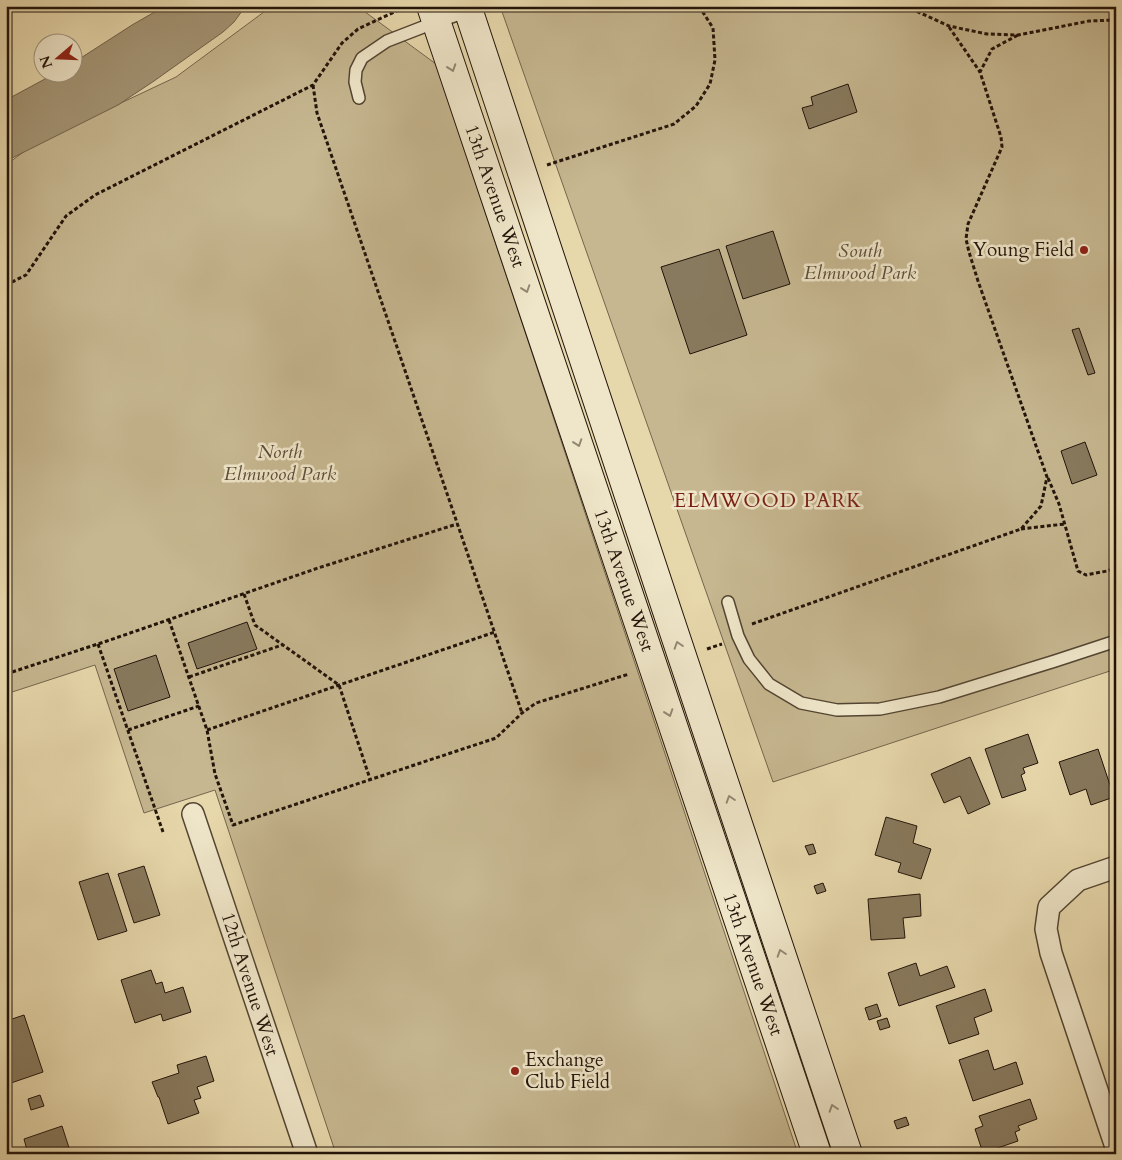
<svg xmlns="http://www.w3.org/2000/svg" width="1122" height="1160" font-family="Cardo,serif">
<rect width="100%" height="100%" fill="#e7d8ac"/>
<filter id="stains"><feTurbulence type="fractalNoise" baseFrequency=".004" numOctaves="4"/><feColorMatrix values="0 0 0 0 .2 0 0 0 0 .09 0 0 0 0 .02 0 0 0 .5 -.17"/></filter>
<radialGradient id="worn" r=".72"><stop offset=".6" stop-color="#630" stop-opacity="0"/><stop offset="1" stop-color="#630" stop-opacity=".3"/></radialGradient>
<g fill="#c6b790" stroke="#74664d">
<path d="M272,6H357L436,64L798,1154H336L215,790L144,813L95,665L6,694V165L34,144L176,77Z"/>
<path d="M500,6H1116V669L773,782Z"/>
</g>
<path fill="#a49575" stroke="#70614a" d="M165,6H248L242,11L234,22L223,32L154,81L118,105L6,161V100L56,73L72,72L73,63L132,25Z"/>
<g fill="#887a5e" stroke="#22140a">
<path d="M848,84L857,112L809,129L802,108L813,105L811,97Z"/>
<path d="M773,231L790,284L743,299L726,246Z"/>
<path d="M719,249L747,335L690,354L661,267Z"/>
<path d="M1079,328L1095,373L1088,375L1072,330Z"/>
<path d="M1085,442L1097,475L1072,484L1061,451Z"/>
<path d="M247,622L257,649L197,669L188,643Z"/>
<path d="M156,655L170,697L128,711L114,669Z"/>
<path d="M1028,734L1038,763L1023,768L1025,773L1021,775L1026,790L1002,798L985,749Z"/>
<path d="M1098,749L1114,797L1091,805L1086,789L1070,795L1059,762Z"/>
<path d="M970,757L990,804L968,814L960,796L944,803L931,774Z"/>
<path d="M886,817L917,826L913,843L931,849L921,879L898,872L901,863L875,855Z"/>
<path d="M813,844L816,853L809,855L805,846Z"/>
<path d="M144,866L160,915L134,923L118,874Z"/>
<path d="M108,873L127,931L98,940L79,882Z"/>
<path d="M823,883L826,891L817,894L814,886Z"/>
<path d="M920,894L921,916L903,918L905,938L871,940L868,899Z"/>
<path d="M916,963L920,976L947,966L955,987L899,1006L888,973Z"/>
<path d="M151,970L156,984L162,982L165,993L183,987L191,1012L163,1021L161,1014L135,1023L121,980Z"/>
<path d="M985,989L992,1011L974,1018L979,1034L949,1044L936,1006Z"/>
<path d="M877,1004L881,1016L869,1020L865,1008Z"/>
<path d="M24,1015L43,1072L11,1083L6,1069V1021Z"/>
<path d="M887,1018L890,1027L880,1030L877,1021Z"/>
<path d="M988,1050L994,1070L1016,1062L1023,1084L973,1101L959,1060Z"/>
<path d="M206,1056L214,1081L197,1087L201,1098L194,1100L199,1113L168,1124L159,1097H158L152,1082L179,1073L177,1065Z"/>
<path d="M40,1095L44,1106L31,1110L28,1099Z"/>
<path d="M1030,1099L1037,1119L1018,1126L1020,1130L1015,1132L1018,1141L983,1153L975,1129L983,1126L979,1116Z"/>
<path d="M906,1117L909,1125L897,1129L894,1121Z"/>
<path d="M62,1126L71,1154H28L24,1139Z"/>
</g>
<g fill="none" stroke-linecap="round" stroke-linejoin="round">
<g stroke="#534532" stroke-width="14">
<g id="lane">
<path d="M359,98L355,82L356,70L362,58L387,41L436,22L469,11"/>
<path d="M728,602L738,636L749,659L769,684L801,703L837,710L880,709L939,697L1055,661L1116,641"/>
</g>
</g>
<g stroke="#534532" stroke-width="24">
<g id="street">
<path d="M193,814L307,1154"/>
<path d="M1116,867L1078,880L1049,907L1046,929L1051,953L1116,1147"/>
</g>
</g>
<g stroke="#22140a" stroke-width="30">
<g id="secondary">
<path d="M431,6L817,1154"/>
<path d="M467,6L670,620L848,1154"/>
</g>
</g>
<g stroke="#22140a" stroke-width="3" stroke-dasharray="4 2.5" stroke-linecap="butt">
<path d="M905,6L949,26L987,34L1018,35L1089,21L1116,20"/>
<path d="M949,27L980,72"/>
<path d="M313,85L317,113L522,713"/>
<path d="M547,165L674,124L696,106L710,84L715,60L713,28L699,6"/>
<path d="M6,285L26,275L66,216L95,195L313,85L342,43L358,29L403,8"/>
<path d="M1048,478L1059,504L1078,571L1086,575L1107,571L1116,568"/>
<path d="M1021,529L1065,524"/>
<path d="M244,594L255,625L339,685L370,779"/>
<path d="M169,620L207,730L215,774L233,825L496,738L522,713L536,703L629,674"/>
<path d="M752,624L1021,529L1041,506L1047,477L978,281L969,252L966,239L968,224L1002,147L1001,137L980,72L992,49L1018,35"/>
<path d="M98,644L163,832"/>
<path d="M707,649L722,644"/>
<path d="M6,674L107,641L318,568L457,524"/>
<path d="M189,677L282,645"/>
<path d="M128,730L199,706"/>
<path d="M207,730L495,632"/>
</g>
<use href="#lane" stroke="#efe6c9" stroke-width="11"/>
<use href="#street" stroke="#efe6c9" stroke-width="21"/>
<use href="#secondary" stroke="#efe6c9" stroke-width="28"/>
</g>
<defs><path id="oneway-chevron" d="M-2-3.5L2.5 0L-2 3.5" fill="none" stroke-width="1.6" stroke-linecap="round" stroke-linejoin="round" transform="scale(1.25)"/></defs>
<g stroke="#938873">
<use href="#oneway-chevron" transform="translate(452 68) rotate(71)"/>
<use href="#oneway-chevron" transform="translate(526 289) rotate(71)"/>
<use href="#oneway-chevron" transform="translate(578 443) rotate(71)"/>
<use href="#oneway-chevron" transform="translate(678 645) rotate(-108)"/>
<use href="#oneway-chevron" transform="translate(669 713) rotate(71)"/>
<use href="#oneway-chevron" transform="translate(730 799) rotate(-108)"/>
<use href="#oneway-chevron" transform="translate(781 953) rotate(-108)"/>
<use href="#oneway-chevron" transform="translate(833 1108) rotate(-108)"/>
</g>
<g fill="#8f2418" stroke="#efe6c9" stroke-width="2">
<circle cx="1084" cy="250" r="5"/>
<circle cx="515" cy="1071" r="5"/>
</g>
<g text-anchor="middle" dominant-baseline="central" stroke-width="5" stroke-linejoin="round" paint-order="stroke">
<g font-size="19" fill="#22140a" stroke="#efe6c9">
<text transform="translate(495 196) rotate(71)">13th Avenue West</text>
<text transform="translate(624 580) rotate(71)">13th Avenue West</text>
<text transform="translate(753 964) rotate(71)">13th Avenue West</text>
<text transform="translate(250 984) rotate(72)">12th Avenue West</text>
</g>
<g font-size="19" fill="#22140a" stroke="#efe6c9" text-anchor="end">
<text x="1074" y="250">Young Field</text>
<text x="525" y="1060" text-anchor="start">Exchange<tspan x="525" dy="22">Club Field</tspan></text>
</g>
<g font-size="19" font-style="italic" fill="#5b4d39" stroke="#efe6c9">
<text x="860" y="251">South<tspan x="860" dy="22">Elmwood Park</tspan></text>
<text x="280" y="452">North<tspan x="280" dy="22">Elmwood Park</tspan></text>
</g>
<g font-size="20" letter-spacing="1" fill="#7a1f14" stroke="#efe6c9">
<text x="768" y="500">ELMWOOD PARK</text>
</g>
</g>
<rect width="1122" height="1160" fill="none" stroke="#e7d8ac" stroke-width="25"/>
<rect x="8" y="8" width="1107" height="1145" fill="none" stroke="#22140a" stroke-width="2.5"/>
<rect x="12" y="12" width="1097" height="1135" fill="none" stroke="#22140a"/>
<g transform="translate(58 58) rotate(251)"><circle r="24" fill="#efe6c9" stroke="#9d927d"/>
<path d="M0-4L9 19L0 12L-9 19Z" fill="#8f2418"/>
<text y="-8" font-size="14" font-weight="bold" text-anchor="middle" fill="#22140a">N</text>
</g>
<rect width="100%" height="100%" filter="url(#stains)"/>
<rect width="100%" height="100%" fill="url(#worn)"/>
</svg>
